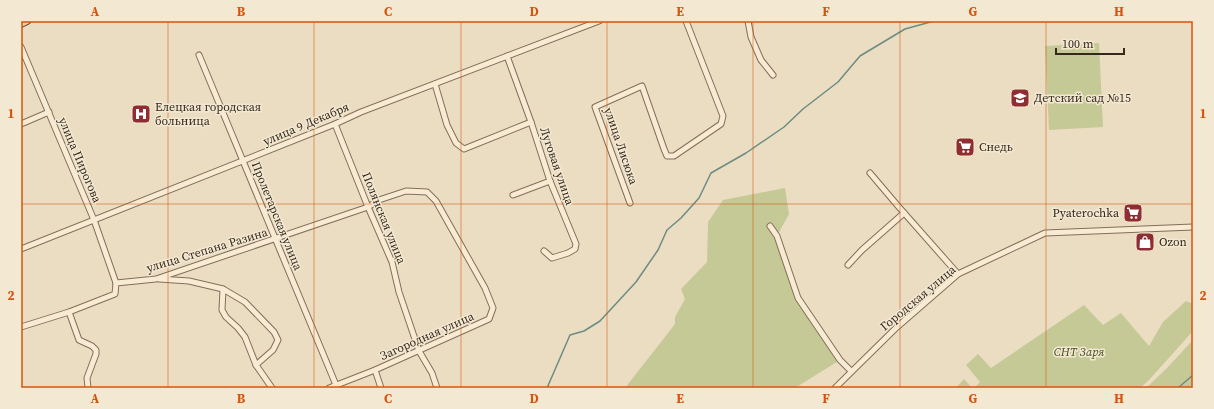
<svg xmlns="http://www.w3.org/2000/svg" width="1214" height="409" font-family="'Source Serif 4',serif">
<rect width="100%" height="100%" fill="#ebddc2"/>
<g fill="#c5c996">
<path d="M1099,43L1103,127L1049,130L1045,46Z"/>
<path d="M785,188L789,214L777,236L796,292L840,360L795,388H625L675,324V317L685,299L681,289L707,262L708,222L723,200Z"/>
<path d="M1186,301L1193,304V331L1149,380L1140,388H974L980,382L966,365L978,354L991,368L1084,305L1103,325L1121,313L1149,346L1163,322Z"/>
<path d="M1193,340V388H1146L1167,368Z"/>
<path d="M964,379L972,388H956Z"/>
</g>
<g fill="none" stroke-linecap="round" stroke-linejoin="round">
<g stroke="#6c8c82" stroke-width="1.5">
<path d="M547,388L570,335L584,331L600,321L636,282L658,250L667,230L681,218L699,198L711,173L746,153L784,127L803,109L838,82L860,56L905,29L934,21"/>
<path d="M1178,388L1193,375"/>
</g>
<g stroke="#846e5a" stroke-width="7">
<g id="minor">
<path d="M748,21L751,37L761,60L773,75"/>
<path d="M21,47L94,220L116,283"/>
<path d="M199,55L336,385"/>
<path d="M507,56L531,122L550,181L576,244L575,249L568,253L552,258L544,251"/>
<path d="M435,84L447,125L456,143L464,149L531,122"/>
<path d="M21,124L49,112"/>
<path d="M335,124L368,207L392,262L399,292L419,351L432,373L437,388"/>
<path d="M870,173L898,206L958,274"/>
<path d="M513,195L550,181"/>
<path d="M630,203L595,107L642,86L664,149L667,156H674L721,124L723,116L686,21"/>
<path d="M770,226L777,236L798,298L840,360L851,371"/>
<path d="M21,249L335,124L361,112L599,21"/>
<path d="M848,265L862,250L904,213"/>
<path d="M159,279L189,281L223,289L245,302L274,332L278,340L273,350L256,365L272,388"/>
<path d="M223,289L222,310L226,317L238,328L245,337L256,365"/>
<path d="M69,312L79,340L92,346L96,350V354L87,378L88,388"/>
<path d="M21,327L69,312L115,294L116,283L156,279L368,207L379,200L406,191L427,192L436,201L485,288L493,308L489,319L375,370L329,388"/>
<path d="M375,370L381,388"/>
<path d="M835,388L897,327L958,274L1045,233L1193,227"/>
</g>
</g>
<g stroke="#523d2e" stroke-width="8">
<path id="major" d="M21,24L27,21"/>
</g>
<use href="#minor" stroke="#f7ebd4" stroke-width="5"/>
<use href="#major" stroke="#edd09b" stroke-width="6"/>
</g>
<path fill="none" stroke="#d6540e" stroke-width="1" stroke-opacity="0.55" d="M168,21V388M314,21V388M461,21V388M607,21V388M753,21V388M900,21V388M1046,21V388M21,204H1193"/>
<defs>
<g id="school-square" transform="scale(1)"><rect x="-9" y="-9" width="18" height="18" rx="4" fill="#902d32" stroke="#f3e8d1"/><path d="M0-5L7-2L0 1L-7-2ZM-4 1L0 2.5L4 1V4Q0 6-4 4Z" fill="#fff"/></g>
<g id="hospital-square" transform="scale(1)"><rect x="-9" y="-9" width="18" height="18" rx="4" fill="#902d32" stroke="#f3e8d1"/><path d="M-5-5h3v3.5h4V-5h3V5h-3V1.5h-4V5h-3Z" fill="#fff"/></g>
<g id="supermarket-square" transform="scale(1)"><rect x="-9" y="-9" width="18" height="18" rx="4" fill="#902d32" stroke="#f3e8d1"/><path d="M-6-5.5h2.5l.6 2H6L4.5 2H-2.5L-4.4-4H-6ZM-1.5 3.2a1.3 1.3 0 1 0 .1 0ZM3 3.2a1.3 1.3 0 1 0 .1 0Z" fill="#fff"/></g>
<g id="shop-square" transform="scale(1)"><rect x="-9" y="-9" width="18" height="18" rx="4" fill="#902d32" stroke="#f3e8d1"/><path d="M-5-2.5h2.3a2.7 3.5 0 0 1 5.4 0H5L5.5 6h-11ZM-1.5-2.5h3a1.5 2.3 0 0 0-3 0Z" fill="#fff"/></g>
</defs>
<g fill-rule="evenodd">
<use href="#school-square" x="1020" y="98"/>
<use href="#hospital-square" x="141" y="114"/>
<use href="#supermarket-square" x="965" y="147"/>
<use href="#supermarket-square" x="1133" y="213"/>
<use href="#shop-square" x="1145" y="242"/>
</g>
<g text-anchor="middle" dominant-baseline="central" stroke-width="3" stroke-linejoin="round" paint-order="stroke">
<g font-size="12" fill="#35281d" stroke="#f3e8d1" text-anchor="start">
<text x="1034" y="98">Детский сад №15</text>
<text x="155" y="107">Елецкая городская<tspan x="155" dy="14">больница</tspan></text>
<text x="979" y="147">Снедь</text>
<text x="1119" y="213" text-anchor="end">Pyaterochka</text>
<text x="1159" y="242">Ozon</text>
</g>
<g font-size="12" fill="#35281d" stroke="#f3e8d1">
<text transform="translate(306 124) rotate(-23)">улица 9 Декабря</text>
<text transform="translate(621 146) rotate(71)">улица Лисюка</text>
<text transform="translate(80 160) rotate(67)">улица Пирогова</text>
<text transform="translate(557 166) rotate(71)">Луговая улица</text>
<text transform="translate(277 216) rotate(68)">Пролетарская улица</text>
<text transform="translate(384 218) rotate(68)">Полянская улица</text>
<text transform="translate(207 250) rotate(-17)">улица Степана Разина</text>
<text transform="translate(918 298) rotate(-40)">Городская улица</text>
<text transform="translate(427 336) rotate(-24)">Загородная улица</text>
</g>
<g font-size="12" font-style="italic" fill="#475025" stroke="#f3e8d1">
<text x="1079" y="352">СНТ Заря</text>
</g>
</g>
<rect width="1214" height="409" fill="none" stroke="#f3e8d1" stroke-width="44"/>
<path d="M1056 48v6h68v-6" fill="none" stroke="#35281d" stroke-width="2"/>
<text x="1062" y="48" font-size="12" fill="#35281d" stroke="#f3e8d1" stroke-width="3" paint-order="stroke">100 m</text>
<rect x="22" y="22" width="1170" height="365" fill="none" stroke="#d6540e" stroke-width="1.5"/>
<g font-size="13" text-anchor="middle" font-weight="bold" fill="#d6540e">
<text x="95" y="16">A</text>
<text x="241" y="16">B</text>
<text x="388" y="16">C</text>
<text x="534" y="16">D</text>
<text x="680" y="16">E</text>
<text x="826" y="16">F</text>
<text x="973" y="16">G</text>
<text x="1119" y="16">H</text>
<text x="11" y="118">1</text>
<text x="1203" y="118">1</text>
<text x="11" y="300">2</text>
<text x="1203" y="300">2</text>
<text x="95" y="403">A</text>
<text x="241" y="403">B</text>
<text x="388" y="403">C</text>
<text x="534" y="403">D</text>
<text x="680" y="403">E</text>
<text x="826" y="403">F</text>
<text x="973" y="403">G</text>
<text x="1119" y="403">H</text>
</g>
</svg>
